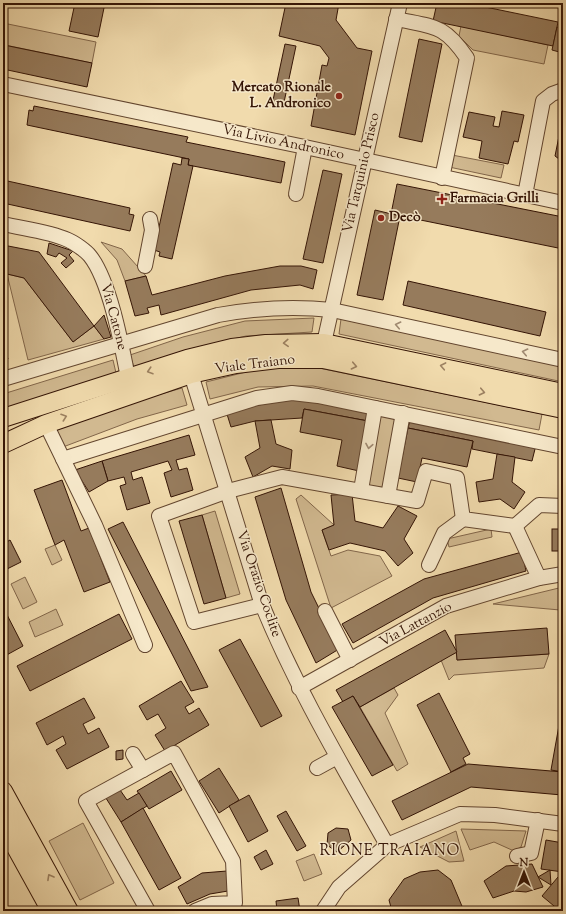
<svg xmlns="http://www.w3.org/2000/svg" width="566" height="914" font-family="'Sorts Mill Goudy',serif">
<rect width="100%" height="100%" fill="#f1dbad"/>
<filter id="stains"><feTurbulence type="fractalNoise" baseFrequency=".005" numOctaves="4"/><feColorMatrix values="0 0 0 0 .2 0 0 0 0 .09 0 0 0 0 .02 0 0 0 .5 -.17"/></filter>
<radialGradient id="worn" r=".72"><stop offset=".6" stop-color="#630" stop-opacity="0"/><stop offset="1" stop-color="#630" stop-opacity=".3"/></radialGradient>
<g fill="#d1b990" stroke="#82664a">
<path d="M3,23L96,42L92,63L5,45L3,51Z"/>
<path d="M461,26L548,45L544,64L473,50L459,36Z"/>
<path d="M452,155L504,165L501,178L449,167Z"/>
<path d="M101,242L122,249L146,276L125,281L117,260Z"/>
<path d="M7,274L24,278L73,342L94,326L104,339L28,360Z"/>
<path d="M314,318L312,332L246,336L186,350L134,367L130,355L183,337L245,321Z"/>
<path d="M341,319L563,366V382L339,334Z"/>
<path d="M113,360L116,373L3,410V394Z"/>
<path d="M285,367H314L542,414L539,430L313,386L258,387L210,399L206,382L254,370Z"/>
<path d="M182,388L187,405L137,419L63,447L55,429L133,402Z"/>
<path d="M379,415L397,418L385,488L367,485Z"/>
<path d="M301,495L334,525L322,530L331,556L348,550L380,556L392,576L331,608L296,499Z"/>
<path d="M215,511L240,594L226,598L202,515Z"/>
<path d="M491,529L492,537L449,547L447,539Z"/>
<path d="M55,545L62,560L52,565L45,549Z"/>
<path d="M25,577L37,602L23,609L11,584Z"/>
<path d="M563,587L560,610L493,604Z"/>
<path d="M56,609L63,625L35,637L29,622Z"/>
<path d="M457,652V660L549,654L544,668L454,675L449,680L441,660Z"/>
<path d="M394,688L398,695L385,713L408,764L397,771L360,707Z"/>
<path d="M83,823L114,883L80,900L49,841Z"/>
<path d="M461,829L526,831L521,847L514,851L494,842L470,850Z"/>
<path d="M456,831L464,861L449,862L420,847Z"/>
<path d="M314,854L322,874L304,881L296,861Z"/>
</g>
<g fill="#967b5c" stroke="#341405">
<path d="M75,3H105L98,37L69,31Z"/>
<path d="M286,3H339L336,20L357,48L372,51L355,135L311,126L322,65L327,66L329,58L320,46L279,36Z"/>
<path d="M437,3H466L558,22L553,46L433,21Z"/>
<path d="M557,27L563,28V53L552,50Z"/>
<path d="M419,39L442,44L422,142L399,137Z"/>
<path d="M285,44L296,46L283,107L272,105Z"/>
<path d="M4,45L92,63L87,87L3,69Z"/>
<path d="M34,106L188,137L186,142L285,162L281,183L188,165L189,159L27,125L29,110L33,111Z"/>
<path d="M502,111L524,115L518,142L514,141L508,164L479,158L482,141L463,137L469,112L495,117L493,126L499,127Z"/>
<path d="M563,135V162L555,156L559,136Z"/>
<path d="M182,158L189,159L188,165L193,166L172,259L159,256L160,252L154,250L173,163L181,165Z"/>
<path d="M323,170L342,174L323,263L303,259Z"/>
<path d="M3,180L130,208L129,214L134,215L130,231L3,203Z"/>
<path d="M397,184L563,217V249L391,214Z"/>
<path d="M375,210L400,216L383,300L357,295Z"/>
<path d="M49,243L73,251L69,255L74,261L66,268L61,263L67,258L59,253L56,257L47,254Z"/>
<path d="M3,245L39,252L94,326L73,342L24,278L3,273Z"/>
<path d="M280,266H301L317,270L313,289L300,285L251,290L161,315L159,305L147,308L149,313L135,316L125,281L146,276L152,295L225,276Z"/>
<path d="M408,281L546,312L540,336L403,305Z"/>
<path d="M104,315L111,337L104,339L94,326Z"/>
<path d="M3,343L8,359L3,361Z"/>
<path d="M297,398L369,411L368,421L304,409L302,418L255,421L231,427L226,411Z"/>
<path d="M304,409L368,421L359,471L337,466L342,440L300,432Z"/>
<path d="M271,420L276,444L292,450L290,469L272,466L253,477L245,457L260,448L255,421Z"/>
<path d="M410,420L536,445L532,461L472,449L473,441L408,428Z"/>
<path d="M408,428L473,441L467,467L422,458L417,482L398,478Z"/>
<path d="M189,435L195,455L176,460L179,470L187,468L193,490L171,497L164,473L172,470L168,461L131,472L133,480L142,477L150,503L127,510L120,486L126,484L124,477L108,481L102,461Z"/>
<path d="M497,454L515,457L512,482L525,492L514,509L500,499L479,502L476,482L493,479Z"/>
<path d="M102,461L108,481L89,492L75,470Z"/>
<path d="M62,480L81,531L89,528L110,582L84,592L64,540L55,545L34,490Z"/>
<path d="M281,488L311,592L339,649L316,663L286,600L255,497Z"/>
<path d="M352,494L355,521L383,528L398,506L417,516L404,539L413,553L398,566L385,551L350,543L329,550L322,530L334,525L331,495Z"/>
<path d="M202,515L226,598L204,604L179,521Z"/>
<path d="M123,522L208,687L191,691L108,529Z"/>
<rect x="552" y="529" width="11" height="22"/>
<path d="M10,540L21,562L3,571V544Z"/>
<path d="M522,552L526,571L433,598L353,643L342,624L424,579Z"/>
<path d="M563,594V619L559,618Z"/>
<path d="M3,607L23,646L3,657Z"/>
<path d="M119,614L132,639L30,691L17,666Z"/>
<path d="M547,628L549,654L457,660L455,635Z"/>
<path d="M445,630L457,652L360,707L353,696L343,702L336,690Z"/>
<path d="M240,639L282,716L261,727L219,650Z"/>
<path d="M181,681L194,702L185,707L189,714L199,708L209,725L165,751L155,735L166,728L158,714L147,720L139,706Z"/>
<path d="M439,693L470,754L463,758L466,764L451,772L417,705Z"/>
<path d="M353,696L393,765L372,776L332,707Z"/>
<path d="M84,698L95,718L83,724L88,734L99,728L109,747L67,769L56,750L66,744L63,736L47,745L36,723Z"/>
<path d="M563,703V772L551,770Z"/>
<path d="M123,750V759L116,760V751Z"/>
<path d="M468,764L563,772L562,795L471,787L402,820L392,801Z"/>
<path d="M219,768L239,800L219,813L199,781Z"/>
<path d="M171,771L182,790L149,809L137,791Z"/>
<path d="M118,787L127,800L139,793L147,806L121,822L104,795Z"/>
<path d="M249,795L268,831L248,842L229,806Z"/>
<path d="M143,808L181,878L159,890L121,822Z"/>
<path d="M286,811L306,846L297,851L277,816Z"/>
<path d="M336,828L348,829L351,840L337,852L327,845L328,833Z"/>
<path d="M546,840L563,843V872L541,869Z"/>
<path d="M266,850L273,864L261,870L254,857Z"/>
<path d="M532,864L543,887L526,892L514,891L493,898L484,881L506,866Z"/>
<path d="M438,870L451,880L464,911H392L389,900L404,879L420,872Z"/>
<path d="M550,870L551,885L538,877Z"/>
<path d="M227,871L228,891L210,894L187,904L178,887L202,873Z"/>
<path d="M558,877L563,881V911H560L542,896Z"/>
<path d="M298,898L300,911H277L276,901Z"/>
</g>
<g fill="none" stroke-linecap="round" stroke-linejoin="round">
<g stroke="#63462f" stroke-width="16">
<g id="minor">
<path d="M396,19C434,27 444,24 467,58L442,178"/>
<path d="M3,84L305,147L563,203"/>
<path d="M296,194L305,147"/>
<path d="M525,195L543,101L552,94L563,90"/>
<path d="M3,224C24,229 48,231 68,240C75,243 86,251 90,256C110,281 122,347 128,378"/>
<path d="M145,266L152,230L150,219"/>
<path d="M324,343L400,3"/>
<path d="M191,374L261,602C295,686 342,765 387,845"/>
<path d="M3,379L218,315C256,308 293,306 332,310L563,360"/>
<path d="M46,424L63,459L257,398L292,393L318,396L563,447"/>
<path d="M63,459L95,525L145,645"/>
<path d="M361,490L375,408"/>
<path d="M388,496L403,413"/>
<path d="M515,526L539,578"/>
<path d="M429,565L444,533L463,519"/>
<path d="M262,605L194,622L159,516L228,491L282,477L417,501L426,471L457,478L463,519L515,526L539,505L563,506"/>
<path d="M325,611L350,660"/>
<path d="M299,688L446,606L539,578L563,574"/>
<path d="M133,754L143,770"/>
<path d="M317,768L337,757"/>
<path d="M517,856L531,853L538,820"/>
<path d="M148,911L86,801L174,753L233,861L235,903L212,904L195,911"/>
<path d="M323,911L339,887L387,845L460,814L495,815L563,824"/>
</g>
</g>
<g stroke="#341405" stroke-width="20">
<g id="major">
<path d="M3,418L187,359L232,348L266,344L324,343L563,393"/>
<path d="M3,444L46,424L191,374L236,364L278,359H323L563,409"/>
<path d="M3,791L69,911"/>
<path d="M3,824L51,911"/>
</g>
</g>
<use href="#minor" stroke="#f6e8ca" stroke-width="14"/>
<use href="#major" stroke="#f1dbad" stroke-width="18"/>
</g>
<defs><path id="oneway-chevron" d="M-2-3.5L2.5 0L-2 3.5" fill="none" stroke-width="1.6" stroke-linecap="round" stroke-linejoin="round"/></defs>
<g stroke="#9f8971">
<use href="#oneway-chevron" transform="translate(398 325) rotate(-168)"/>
<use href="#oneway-chevron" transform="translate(525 352) rotate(-168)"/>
<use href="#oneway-chevron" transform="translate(369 446) rotate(100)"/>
</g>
<g stroke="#9c8161">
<use href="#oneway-chevron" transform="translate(286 343) rotate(177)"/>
<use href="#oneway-chevron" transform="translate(354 366) rotate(12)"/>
<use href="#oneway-chevron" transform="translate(443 366) rotate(-169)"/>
<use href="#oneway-chevron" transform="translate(150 371) rotate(162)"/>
<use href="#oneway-chevron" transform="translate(482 392) rotate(12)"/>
<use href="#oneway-chevron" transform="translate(64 417) rotate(-19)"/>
<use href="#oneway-chevron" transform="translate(50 877) rotate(-119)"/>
</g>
<g fill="#8f2418" stroke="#f6e8ca" stroke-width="1.5">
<circle cx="339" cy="96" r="4"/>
<path d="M440 193h4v4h4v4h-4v4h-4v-4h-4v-4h4z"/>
<circle cx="381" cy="218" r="4"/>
</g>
<g text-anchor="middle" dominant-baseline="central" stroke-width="3" stroke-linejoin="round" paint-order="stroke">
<g font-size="14" font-weight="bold" fill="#341405" stroke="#f6e8ca" text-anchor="start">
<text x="331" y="88" text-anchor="end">Mercato Rionale<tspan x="331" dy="16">L. Andronico</tspan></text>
<text x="450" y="199">Farmacia Grilli</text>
<text x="389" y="218">Decò</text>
</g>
<g font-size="14" fill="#341405" stroke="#f6e8ca">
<text transform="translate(283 143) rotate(12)">Via Livio Andronico</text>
<text transform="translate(362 173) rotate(-77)">Via Tarquinio Prisco</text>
<text transform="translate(113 317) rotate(75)">Via Catone</text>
<text transform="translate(255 365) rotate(-7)">Viale Traiano</text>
<text transform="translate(258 584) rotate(71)">Via Orazio Coclite</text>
<text transform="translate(416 625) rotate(-28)">Via Lattanzio</text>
</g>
<g font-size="15" letter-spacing="1" fill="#341405" stroke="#f6e8ca">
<text x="390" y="851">RIONE TRAIANO</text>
</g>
</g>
<rect width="566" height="914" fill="none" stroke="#f1dbad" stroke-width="16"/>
<rect x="4" y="4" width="558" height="906" fill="none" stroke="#341405" stroke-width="2"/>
<rect x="8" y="8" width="550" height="898" fill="none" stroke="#341405"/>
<g transform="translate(524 872)" stroke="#f6e8ca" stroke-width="3" paint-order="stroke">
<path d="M0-3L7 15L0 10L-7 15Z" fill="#341405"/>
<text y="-6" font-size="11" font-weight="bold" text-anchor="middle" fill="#341405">N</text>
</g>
<rect width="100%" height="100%" filter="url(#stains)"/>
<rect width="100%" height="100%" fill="url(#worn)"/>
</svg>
